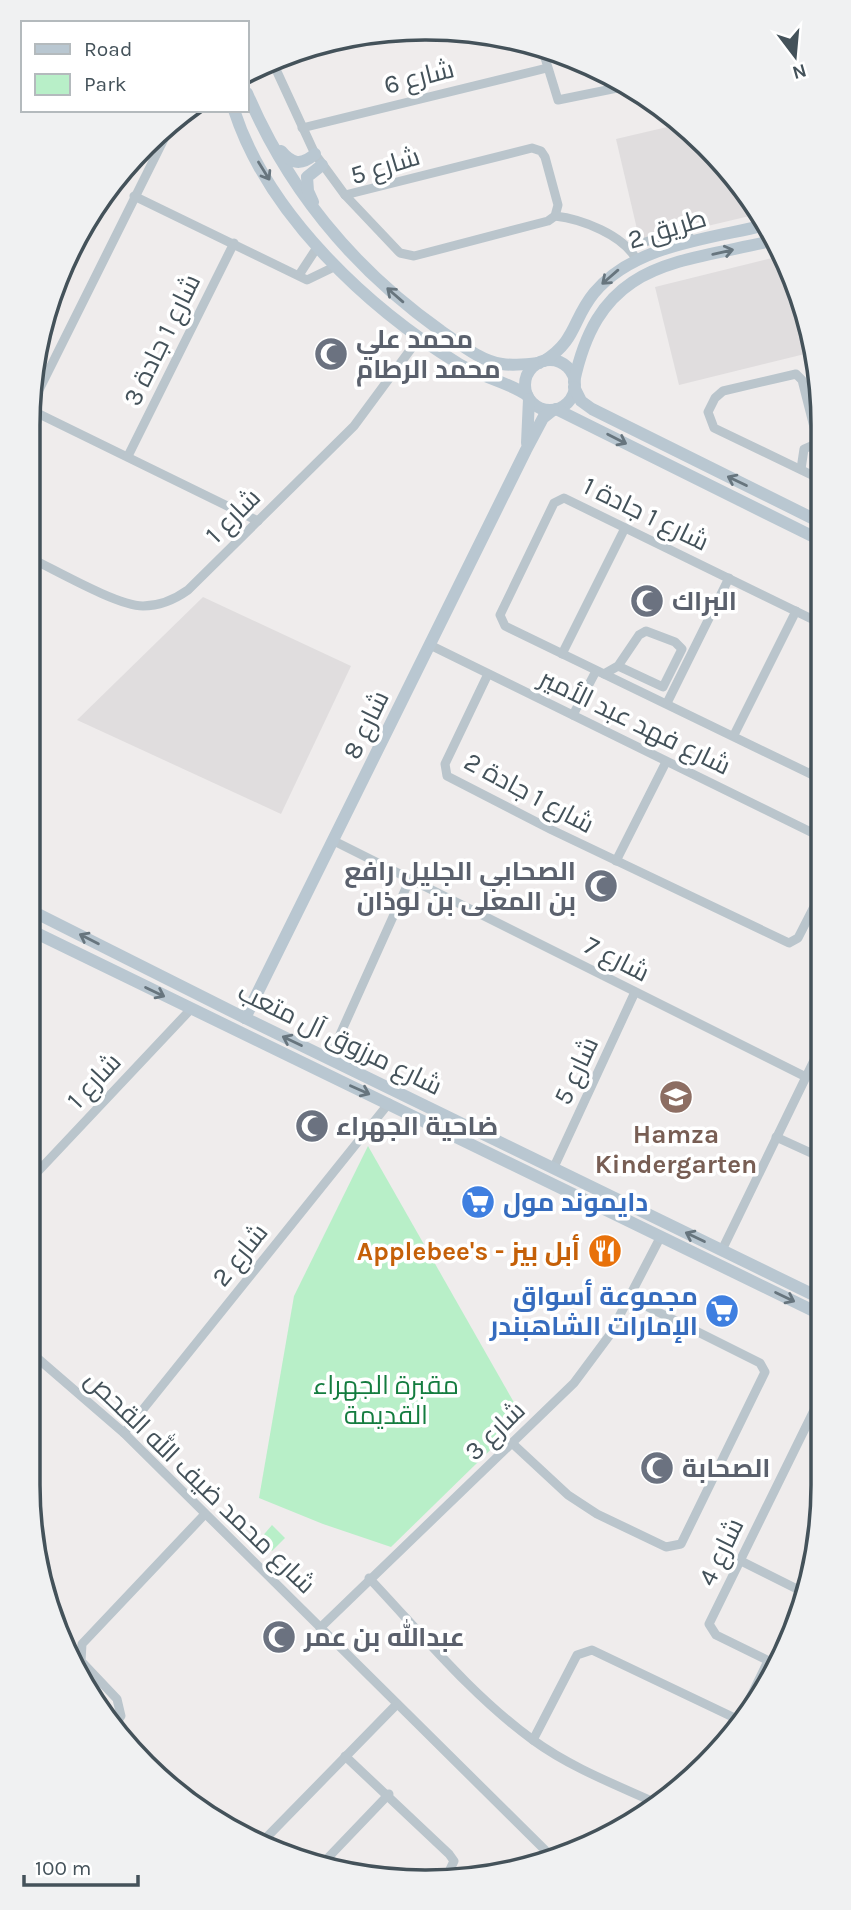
<svg xmlns="http://www.w3.org/2000/svg" width="851" height="1910" font-family="Karla,Cairo,sans-serif">
<rect width="100%" height="100%" fill="#efecec"/>
<g fill="#e0ddde">
<path d="M680,124L725,164L758,214L640,242L616,139Z"/>
<path d="M784,255L813,352L679,385L655,287Z"/>
<path d="M203,597L351,666L281,814L77,720Z"/>
</g>
<g fill="#b8efc8">
<path d="M368,1146L520,1413L516,1425L391,1547L323,1524L259,1498L294,1296Z"/>
<path d="M272,1525L285,1538L272,1551L260,1539Z"/>
</g>
<g fill="none" stroke-linecap="round" stroke-linejoin="round">
<g stroke="#bac5cc" stroke-width="9">
<path d="M542,48L558,100L627,86"/>
<path d="M273,63L315,154L345,195"/>
<path d="M302,128L547,68"/>
<path d="M532,148L541,151L545,157L558,205L555,216L548,221L414,256L400,253L345,195Z"/>
<path d="M134,196L307,280L336,266"/>
<path d="M555,216C582,219 623,235 636,259"/>
<path d="M630,247L682,230L688,233L691,242"/>
<path d="M299,275L318,246"/>
<path d="M32,404L167,133"/>
<path d="M31,410L258,521"/>
<path d="M818,443L802,380L796,374L723,391L715,398L708,412L714,428L820,479"/>
<path d="M128,456L234,243"/>
<path d="M801,469L804,449L820,442"/>
<path d="M28,557C54,569 117,606 143,606C160,606 174,600 188,590L354,426L419,338"/>
<path d="M820,623L564,498L554,503L500,615L505,626L821,779"/>
<path d="M430,645L821,837"/>
<path d="M562,654L625,528"/>
<path d="M488,674L445,764L447,776L552,830L789,943L798,938L821,893"/>
<path d="M604,674L618,666L639,635L646,631L675,642L682,649L663,687L618,666"/>
<path d="M667,703L729,578"/>
<path d="M573,715L596,671"/>
<path d="M734,735L796,611"/>
<path d="M811,774L821,756"/>
<path d="M334,841L806,1077"/>
<path d="M616,861L666,762"/>
<path d="M329,1059L410,879"/>
<path d="M776,1137L822,1158"/>
<path d="M554,1167L635,992"/>
<path d="M28,1182L191,1009"/>
<path d="M822,1228V1240"/>
<path d="M722,1250L822,1044"/>
<path d="M28,1350L124,1433L549,1854"/>
<path d="M124,1433L389,1103"/>
<path d="M513,1444L568,1495L597,1514L666,1547L681,1544L765,1372L760,1363L630,1298"/>
<path d="M739,1560L805,1593"/>
<path d="M369,1578C421,1633 471,1695 533,1740C570,1767 614,1784 656,1803"/>
<path d="M320,1628L574,1383L609,1336L661,1236"/>
<path d="M773,1663L716,1635L709,1624L823,1392"/>
<path d="M738,1723L768,1661"/>
<path d="M114,1726L121,1716L117,1699L81,1661L82,1644L205,1514"/>
<path d="M533,1740L577,1655L592,1650L739,1720"/>
<path d="M345,1756L449,1854L454,1861L446,1878"/>
<path d="M262,1842L397,1704"/>
<path d="M322,1864L389,1794"/>
</g>
<g stroke="#b9c7d1" stroke-width="12">
<path d="M247,93C289,192 354,269 441,331C459,343 480,361 502,364C514,366 527,364 539,363"/>
<path d="M234,110C268,215 368,308 459,364C481,377 506,381 527,395"/>
<path d="M281,151C292,164 301,166 315,154"/>
<path d="M313,202L308,191L307,177L322,165"/>
<circle cx="550" cy="385" r="25"/>
<path d="M544,361C577,340 572,320 594,293C634,245 708,239 766,225"/>
<path d="M574,382C600,260 673,264 776,240"/>
<path d="M574,387L581,401L592,409L820,522"/>
<path d="M556,409L820,540"/>
<path d="M527,443L529,399"/>
<path d="M28,909L245,1018L822,1299"/>
<path d="M28,929L822,1315"/>
<path d="M245,1018L526,450L543,418L553,410"/>
</g>
</g>
<defs><path id="oneway-shaft" d="M-6 0H5M1.5-3L5.5 0L1.5 3" fill="none" stroke-width="1.6" stroke-linecap="round" stroke-linejoin="round" transform="scale(1.75)"/></defs>
<g stroke="#67757e">
<use href="#oneway-shaft" transform="translate(264 171) rotate(58)"/>
<use href="#oneway-shaft" transform="translate(723 252) rotate(-13)"/>
<use href="#oneway-shaft" transform="translate(610 277) rotate(139)"/>
<use href="#oneway-shaft" transform="translate(395 295) rotate(-139)"/>
<use href="#oneway-shaft" transform="translate(617 439) rotate(27)"/>
<use href="#oneway-shaft" transform="translate(737 481) rotate(-154)"/>
<use href="#oneway-shaft" transform="translate(89 939) rotate(-153)"/>
<use href="#oneway-shaft" transform="translate(155 992) rotate(26)"/>
<use href="#oneway-shaft" transform="translate(292 1041) rotate(-154)"/>
<use href="#oneway-shaft" transform="translate(360 1090) rotate(24)"/>
<use href="#oneway-shaft" transform="translate(695 1237) rotate(-154)"/>
<use href="#oneway-shaft" transform="translate(785 1297) rotate(26)"/>
</g>
<defs>
<g id="mosque-disc" transform="scale(1.75)"><circle r="9.5" fill="#6b7280" stroke="#fff"/><path d="M3.5-4.9A6 6 0 1 0 3.5 4.9A5 5 0 1 1 3.5-4.9Z" fill="#fff"/></g>
<g id="school-disc" transform="scale(1.75)"><circle r="9.5" fill="#8d6e63" stroke="#fff"/><path d="M0-5L7-2L0 1L-7-2ZM-4 1L0 2.5L4 1V4Q0 6-4 4Z" fill="#fff"/></g>
<g id="supermarket-disc" transform="scale(1.75)"><circle r="9.5" fill="#3f7fe0" stroke="#fff"/><path d="M-6-5.5h2.5l.6 2H6L4.5 2H-2.5L-4.4-4H-6ZM-1.5 3.2a1.3 1.3 0 1 0 .1 0ZM3 3.2a1.3 1.3 0 1 0 .1 0Z" fill="#fff"/></g>
<g id="restaurant-disc" transform="scale(1.75)"><circle r="9.5" fill="#e8710a" stroke="#fff"/><path d="M-5-6h1v4h1v-4h1v4h1v-4h1v5L-1.5 .5V6h-2V.5L-5-1ZM5-6V6H3V1.5H1.5Q1.5-4 5-6Z" fill="#fff"/></g>
</defs>
<g fill-rule="evenodd">
<use href="#mosque-disc" x="331" y="354"/>
<use href="#mosque-disc" x="647" y="601"/>
<use href="#mosque-disc" x="601" y="886"/>
<use href="#school-disc" x="676" y="1097"/>
<use href="#mosque-disc" x="312" y="1126"/>
<use href="#supermarket-disc" x="478" y="1202"/>
<use href="#restaurant-disc" x="605" y="1251"/>
<use href="#supermarket-disc" x="722" y="1311"/>
<use href="#mosque-disc" x="657" y="1468"/>
<use href="#mosque-disc" x="279" y="1637"/>
</g>
<g text-anchor="middle" dominant-baseline="central" stroke-width="7" stroke-linejoin="round" paint-order="stroke">
<g font-size="26" fill="#44525a" stroke="#fff">
<text transform="translate(419 77) rotate(-14)">شارع 6</text>
<text transform="translate(385 166) rotate(-17)">شارع 5</text>
<text transform="translate(667 229) rotate(-17)">طريق 2</text>
<text transform="translate(162 340) rotate(-64)">شارع 1 جادة 3</text>
<text transform="translate(646 514) rotate(26)">شارع 1 جادة 1</text>
<text transform="translate(233 516) rotate(-45)">شارع 1</text>
<text transform="translate(635 722) rotate(26)">شارع فهد عبد الأمير</text>
<text transform="translate(366 725) rotate(-64)">شارع 8</text>
<text transform="translate(529 793) rotate(28)">شارع 1 جادة 2</text>
<text transform="translate(617 959) rotate(27)">شارع 7</text>
<text transform="translate(340 1039) rotate(26)">شارع مرزوق آل متعب</text>
<text transform="translate(576 1071) rotate(-65)">شارع 5</text>
<text transform="translate(94 1081) rotate(-47)">شارع 1</text>
<text transform="translate(240 1255) rotate(-51)">شارع 2</text>
<text transform="translate(495 1431) rotate(-44)">شارع 3</text>
<text transform="translate(200 1482) rotate(44)">شارع محمد ضيف الله القحص</text>
<text transform="translate(721 1552) rotate(-64)">شارع 4</text>
</g>
<g font-size="26" font-weight="bold" fill="#5b616d" stroke="#fff" text-anchor="start">
<text x="356" y="339">محمد علي<tspan x="356" dy="30">محمد الرطام</tspan></text>
<text x="672" y="601">البراك</text>
<text x="576" y="871" text-anchor="end">الصحابي الجليل رافع<tspan x="576" dy="30">بن المعلى بن لوذان</tspan></text>
<text x="336" y="1126">ضاحية الجهراء</text>
<text x="682" y="1468">الصحابة</text>
<text x="304" y="1637">عبدالله بن عمر</text>
</g>
<g font-size="26" font-weight="bold" fill="#785e54" stroke="#fff">
<text x="676" y="1134">Hamza<tspan x="676" dy="30">Kindergarten</tspan></text>
</g>
<g font-size="26" font-weight="bold" fill="#366cbe" stroke="#fff" text-anchor="start">
<text x="503" y="1202">دايموند مول</text>
<text x="698" y="1296" text-anchor="end">مجموعة أسواق<tspan x="698" dy="30">الإمارات الشاهبندر</tspan></text>
</g>
<g font-size="26" font-weight="bold" fill="#c56008" stroke="#fff" text-anchor="end">
<text x="580" y="1251">Applebee's - أبل بيز</text>
</g>
<g font-size="26" fill="#147c3f" stroke="#fff">
<text x="386" y="1385">مقبرة الجهراء<tspan x="386" dy="30">القديمة</tspan></text>
</g>
</g>
<path d="M0 0H851V1910H0ZM425 40H426A385 385 0 0 1 811 425V1485A385 385 0 0 1 426 1870H425A385 385 0 0 1 40 1485V425A385 385 0 0 1 425 40Z" fill="#f0f1f2" fill-rule="evenodd"/>
<path fill="none" stroke="#44525a" stroke-width="3.5" d="M425 40H426A385 385 0 0 1 811 425V1485A385 385 0 0 1 426 1870H425A385 385 0 0 1 40 1485V425A385 385 0 0 1 425 40Z"/>
<rect x="21" y="21" width="228" height="91" fill="#ffffff" stroke="#b4babd" stroke-width="2"/>
<rect x="35" y="44" width="35" height="10" fill="#b9c7d1" stroke="#b4babd" stroke-width="2"/>
<text x="84" y="56" font-size="21" fill="#44525a">Road</text>
<rect x="35" y="74" width="35" height="21" fill="#b8efc8" stroke="#b4babd" stroke-width="2"/>
<text x="84" y="91" font-size="21" fill="#44525a">Park</text>
<g transform="translate(795 56) rotate(164)" stroke="#ffffff" stroke-width="5" paint-order="stroke">
<path d="M0-5L12 26L0 18L-12 26Z" fill="#44525a"/>
<text y="-10" font-size="19" font-weight="bold" text-anchor="middle" fill="#44525a">N</text>
</g>
<path d="M24 1875v10h114v-10" fill="none" stroke="#44525a" stroke-width="3.5"/>
<text x="35" y="1875" font-size="21" fill="#44525a" stroke="#ffffff" stroke-width="5" paint-order="stroke">100 m</text>
</svg>
